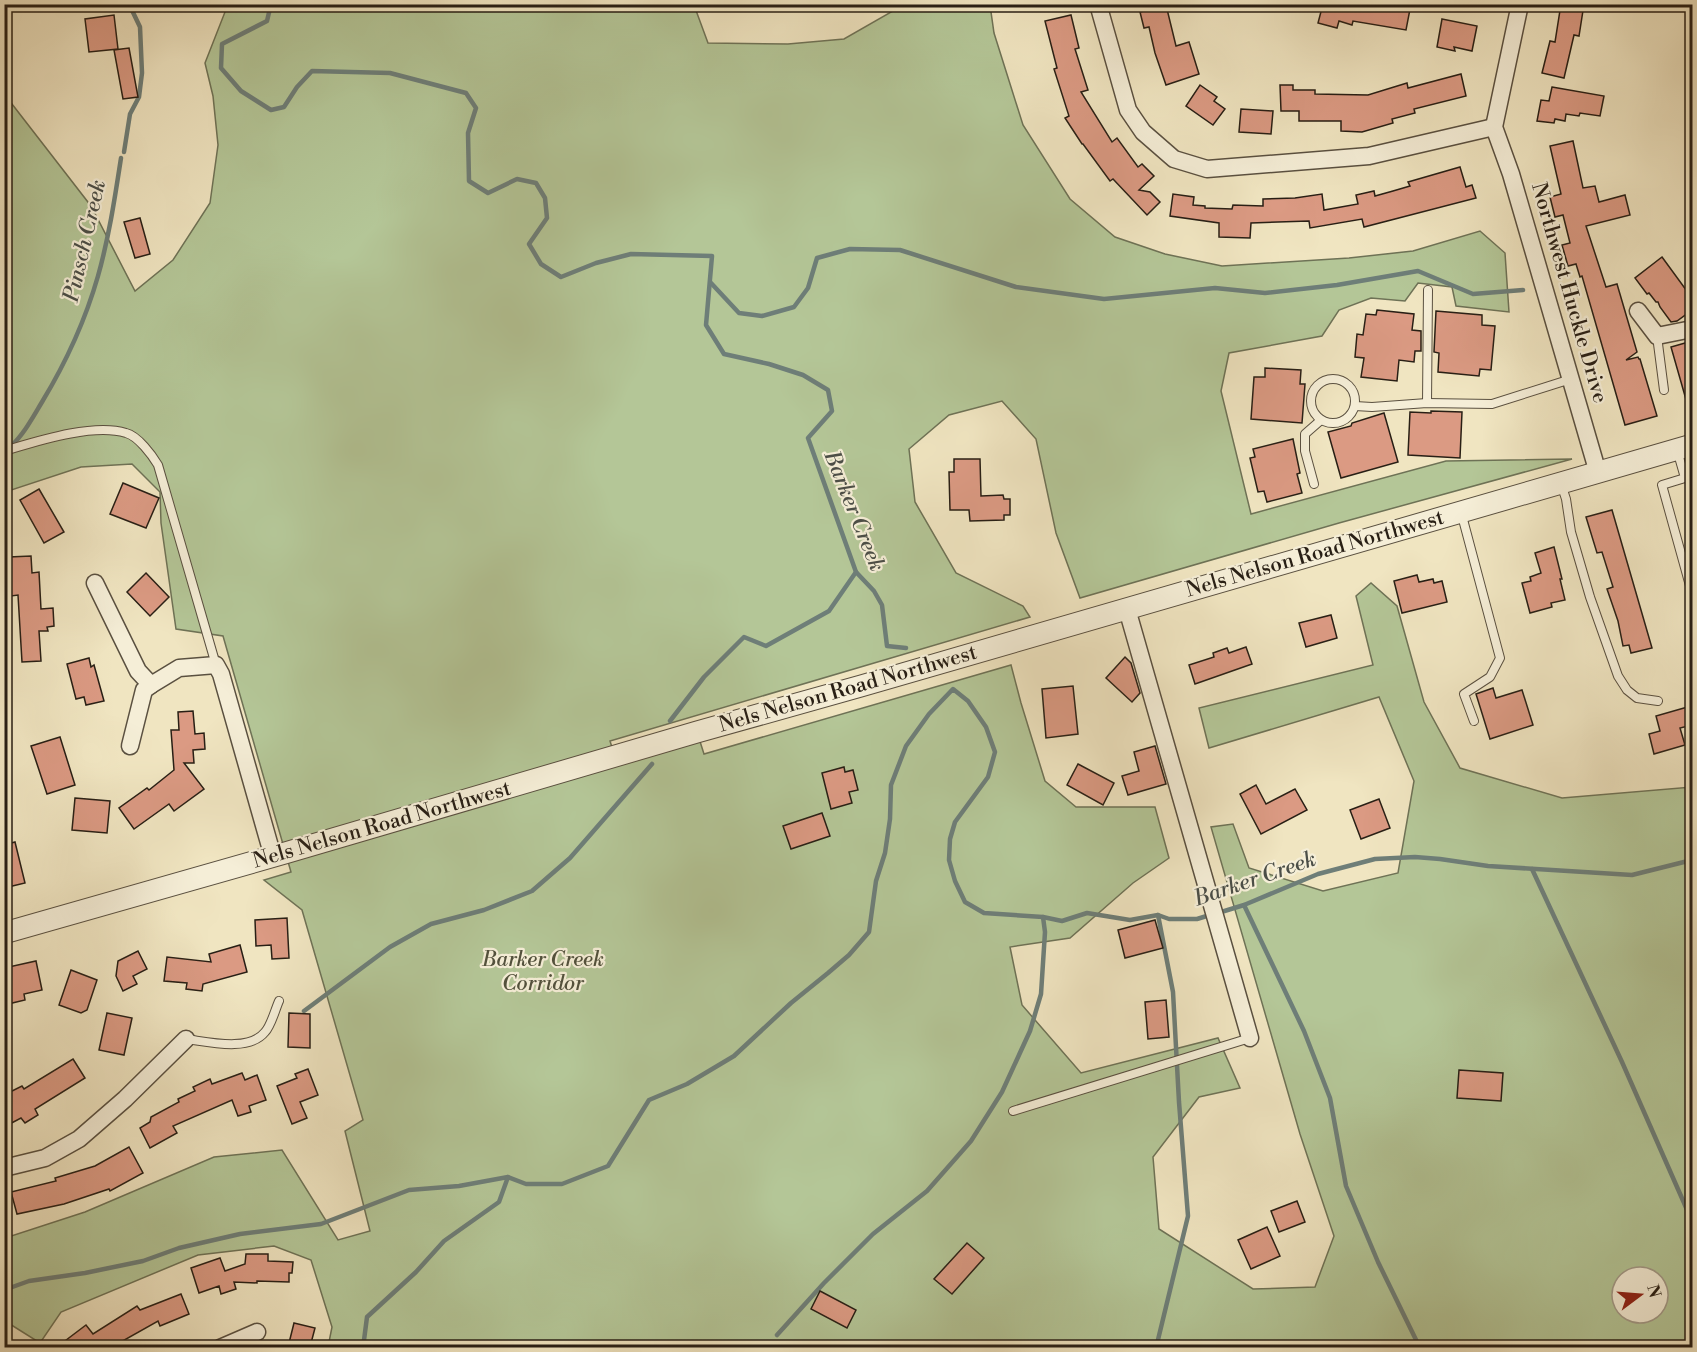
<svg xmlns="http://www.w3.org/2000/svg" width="1697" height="1352" font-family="'Libre Bodoni',serif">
<rect width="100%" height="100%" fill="#f0e5c1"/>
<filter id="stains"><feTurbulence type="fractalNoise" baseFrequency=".00333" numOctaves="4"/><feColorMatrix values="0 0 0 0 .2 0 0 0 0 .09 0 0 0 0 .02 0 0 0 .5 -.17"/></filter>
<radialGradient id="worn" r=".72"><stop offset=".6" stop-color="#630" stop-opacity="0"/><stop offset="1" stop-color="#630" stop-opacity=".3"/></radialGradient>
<path fill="#b4c697" stroke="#6e7256" stroke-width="1.5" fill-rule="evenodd" d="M224,5H694L708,43L788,44L844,39L893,11L898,5H990L994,33L1023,125L1070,199L1115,237L1165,254L1222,266L1349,258L1413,251L1480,231L1505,253L1509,312L1456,306L1452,287L1418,283L1405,301L1371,298L1339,310L1322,336L1229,353L1221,391L1251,514L1446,461L1572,459L1339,523L1080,598L1056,533L1036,439L1002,401L949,415L909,449L915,502L956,573L1023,606L1030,617L610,741L615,757L697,732L704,754L1011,665L1021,703L1045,781L1076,807H1155L1169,858L1133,883L1070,938L1010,947L1022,1005L1081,1073L1218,1038L1240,1088L1199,1097L1153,1157L1159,1229L1253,1289L1315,1287L1334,1236L1300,1134L1211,827L1233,824L1249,868L1323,891L1398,873L1414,781L1379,697L1209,748L1199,708L1373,665L1356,596L1371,583L1397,606L1424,702L1460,768L1562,798L1692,787V1347L704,1348L702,1342L690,1348L328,1347L332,1327L311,1260L274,1246L198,1255L61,1312L40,1343L5,1321V1238L85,1212L214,1157L282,1150L338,1240L370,1231L345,1131L363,1120L302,910L264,880L291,872L223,636L176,629L161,523L160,492L132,464L81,467L11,490L5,502V95L91,206L135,291L173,260L210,203L218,145L213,96L205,63L225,12ZM1622,1277H1658V1313H1622Z"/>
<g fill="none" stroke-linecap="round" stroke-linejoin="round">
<g stroke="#6e7e78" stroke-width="4.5">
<path d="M271,4L267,21L222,44L221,68L241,91L271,110L284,107L297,87L312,71L390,73L466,93L476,108L468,133L469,181L488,193L517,179L536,183L545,198L547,218L529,244L541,264L561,277L596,263L631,254L712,256L706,325L724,354L769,364L803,375L828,390L832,411L808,438L856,572L874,591L882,605L887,646L906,648"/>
<path d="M124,152L130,114L139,97L142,73L140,27L129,4"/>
<path d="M711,283L739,313L762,316L794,307L808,288L817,258L850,249L900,250L1016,287L1104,299L1215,288L1265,293L1337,285L1418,271L1473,294L1523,290"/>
<path d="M11,446C24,434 33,417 42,402C65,364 86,318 98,276C109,237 115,197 121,158"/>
<path d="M670,721L704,677L744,637L766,646L829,611L856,572"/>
<path d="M1532,869L1622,1062L1692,1221"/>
<path d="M1244,905L1304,1031L1330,1098L1346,1186L1378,1262L1420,1348"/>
<path d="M1218,913L1244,905L1318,874L1375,859L1415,857L1440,859L1488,866L1632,875L1692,860"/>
<path d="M304,1011L390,947L431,924L484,910L532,891L570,858L652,764"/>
<path d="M4,1290L29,1281L85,1273L143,1261L179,1248L240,1234L321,1224L409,1190L459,1186L508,1177L526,1184H562L608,1166L649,1100L687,1084L734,1056L791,1003L828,973L849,955L869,932L876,881L885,853L890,819L891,785L906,746L929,714L953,689L968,701L986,727L995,752L988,777L955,822L950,839L949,860L955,881L965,902L984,913L1043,917L1062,921L1087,913L1130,920L1158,915L1169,919H1197L1210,915"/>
<path d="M777,1335L824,1283L873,1234L927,1191L971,1141L1002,1092L1030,1031L1041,994L1045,932L1043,917"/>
<path d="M363,1348L367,1317L416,1272L444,1241L499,1202L508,1177"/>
<path d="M1156,1348L1188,1216L1179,1102L1173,992L1158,915"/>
</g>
</g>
<g fill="#db9a83" stroke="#281f15" stroke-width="1.5">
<path d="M1323,4H1411L1406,30L1353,21L1352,25L1339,21L1337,28L1318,23Z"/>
<path d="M1561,4H1584L1579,36L1574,35L1564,78L1542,73L1550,41L1555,42Z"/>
<path d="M1166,5L1176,46L1189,42L1199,74L1166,85L1155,53L1149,27L1144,28L1140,12Z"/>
<path d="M114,15L118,49L89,52L85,19Z"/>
<path d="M1071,15L1079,48L1075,49L1088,90L1081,92L1112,142L1117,138L1138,167L1142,164L1154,176L1139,190L1150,192L1160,202L1147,215L1113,179L1110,181L1083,144H1082L1065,118L1069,116L1054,69L1057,68L1045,21Z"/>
<path d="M1442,19L1477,26L1472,51L1454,47L1455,51L1437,47Z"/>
<path d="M129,48L138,97L123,99L114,50Z"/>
<path d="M1461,74L1466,96L1414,109L1415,113L1392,119L1393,123L1362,132L1341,131V121H1299V111H1281L1280,85H1293V90H1315V94L1368,95L1407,83L1408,88Z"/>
<path d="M1200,85L1217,97L1214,101L1225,109L1213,125L1186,106Z"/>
<path d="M1552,87L1604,96L1600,116L1580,113L1579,116L1566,114L1565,121L1555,119L1554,123L1537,121L1541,100L1549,101Z"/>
<path d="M1241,109L1273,111L1271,134L1239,132Z"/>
<path d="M1573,141L1583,188L1595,186L1599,202L1625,195L1630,215L1586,226L1606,287L1617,284L1637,352L1626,360L1638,357L1639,359H1640L1657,416L1625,425L1582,276L1580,277L1576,264L1568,266L1562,245L1570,243L1563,215L1555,217L1550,197L1561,194L1550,146Z"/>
<path d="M1460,167L1466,187L1472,185L1476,198L1364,227L1362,219L1310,228L1309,221L1251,223L1250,238L1219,237V223L1170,216L1173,194L1194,197L1193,205L1205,206V208L1232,209L1233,205L1263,206V199L1295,198L1322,194L1324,210L1358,204L1356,195L1374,191L1375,196L1393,191L1410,186L1408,182Z"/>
<path d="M140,218L150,254L135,258L124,222Z"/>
<path d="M1662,257L1692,298V310L1677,321L1671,322L1660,307L1658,302H1656L1649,293L1647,294L1635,278Z"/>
<path d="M1377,310L1414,314L1412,330L1421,331V351H1415L1414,362L1399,360L1397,381L1361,377L1364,358L1355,357L1357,334L1363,335L1366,314L1376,315Z"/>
<path d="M1436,311L1482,315V325L1495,326L1491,370L1480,369L1479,376L1438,372L1439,353L1434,352Z"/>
<path d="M1692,341V409L1689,410L1671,347Z"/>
<path d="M1265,368L1301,370L1300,384H1305L1302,423L1251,419L1254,377H1265Z"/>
<path d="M1431,411L1462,412L1460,458L1408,455L1410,412L1431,413Z"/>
<path d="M1384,413L1398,462L1341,478L1328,432L1351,426L1352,423Z"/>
<path d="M1293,439L1300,473L1297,474L1302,493L1267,502L1264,491L1258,492L1250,458L1255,457L1253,449Z"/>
<path d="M954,459H980L981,496L1003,495L1004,499H1010V515H1004V520L970,521L969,510H950L949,472H954Z"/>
<path d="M123,483L159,498L146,528L110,514Z"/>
<path d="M39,489L64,532L44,543L20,500Z"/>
<path d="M1612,510L1652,648L1631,653L1629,645L1623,646L1618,621L1607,589L1613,587L1602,552L1597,553L1586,517Z"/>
<path d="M1554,547L1562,579H1560L1565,600L1551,603L1552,607L1530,613L1522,583L1531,581L1530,577L1541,573L1535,553Z"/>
<path d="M31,556L32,573L39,572L41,609L53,608L54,626L47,627L48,631H39L41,661L22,662L18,595L11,596L9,557Z"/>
<path d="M146,573L169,597L150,616L127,592Z"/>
<path d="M1417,575L1419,582L1433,579L1434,583L1442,581L1447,602L1402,613L1394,581Z"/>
<path d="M1331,615L1337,638L1306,647L1299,623Z"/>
<path d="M1246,647L1252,664L1195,684L1189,665L1214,657L1213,653L1227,648L1229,653Z"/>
<path d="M1125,657L1131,663L1140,693L1132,702L1106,678Z"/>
<path d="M89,658L91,667L94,665L104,701L86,705L84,697L76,699L67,664Z"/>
<path d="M1073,686L1078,734L1046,738L1042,689Z"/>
<path d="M1493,688L1496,698L1522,690L1533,725L1490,739L1476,694Z"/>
<path d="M1691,706L1692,713V725L1680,728L1685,745L1654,754L1649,734L1660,731L1656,716Z"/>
<path d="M193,711L195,734L204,733L205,749L193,750L194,763H184L204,789L174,811L169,804L134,829L119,808L147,788L149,790L174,770L171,730H179L178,712Z"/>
<path d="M60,737L75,785L47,794L31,746Z"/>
<path d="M1155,746L1166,784L1128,795L1122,776L1139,771L1134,752Z"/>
<path d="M1078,764L1114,783L1103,805L1067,785Z"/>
<path d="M844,767L845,772L853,770L858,790L849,792L852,803L831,809L822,773Z"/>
<path d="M1256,785L1266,804L1295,789L1307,810L1261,834L1240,794Z"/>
<path d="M75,798L110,801L107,833L72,830Z"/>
<path d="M1379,799L1390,828L1361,839L1350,810Z"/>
<path d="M822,813L830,836L791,849L783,826Z"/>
<path d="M15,842L25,883L4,888V845Z"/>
<path d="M287,918L289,958L272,959L271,945L256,946L255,920Z"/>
<path d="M1155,920L1163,948L1125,958L1118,930Z"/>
<path d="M240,945L247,972L203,984L202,991L186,989L187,983L164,981L167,957L211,962L209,954Z"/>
<path d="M138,951L147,969L133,976L137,984L123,991L116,976L118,961Z"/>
<path d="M36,961L42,990L24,994L25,1000L8,1004L4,990V968Z"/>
<path d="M71,970L97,980L87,1010L81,1013L59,1005Z"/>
<path d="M1166,1000L1169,1037L1148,1039L1145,1002Z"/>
<path d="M107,1013L132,1018L124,1055L99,1050Z"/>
<path d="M289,1013L310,1014V1048L288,1047Z"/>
<path d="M73,1059L85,1078L35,1109L38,1115L25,1123L21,1118L4,1127V1095L22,1086L24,1089Z"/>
<path d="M308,1069L318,1095L300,1102L307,1118L292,1124L277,1086L297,1078L295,1074Z"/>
<path d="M1459,1070L1503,1073L1501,1101L1457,1098Z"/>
<path d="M242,1073L245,1080L257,1075L266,1100L249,1106L251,1112L238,1116L232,1100L173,1126L177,1133L150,1148L140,1128L150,1122L151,1117L179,1102L178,1099L195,1091L193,1087L210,1079L212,1084Z"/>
<path d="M129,1147L143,1173L110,1191L109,1189L64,1204L17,1214L11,1192L56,1181L55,1178L95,1166Z"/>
<path d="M1297,1201L1305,1222L1279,1232L1271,1211Z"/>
<path d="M1267,1227L1280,1256L1251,1269L1238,1240Z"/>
<path d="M967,1243L984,1258L952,1294L934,1279Z"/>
<path d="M246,1254H268V1261L293,1262L292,1273H289V1282L257,1281V1283L234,1282L236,1289L221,1294L219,1286L199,1293L191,1268L220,1258L225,1271L245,1264Z"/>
<path d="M820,1291L856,1310L847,1328L811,1309Z"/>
<path d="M181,1294L189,1314L160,1326L158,1321L112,1347H57L86,1325L93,1334L137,1306L140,1310Z"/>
<path d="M294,1323L315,1328L310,1347H288Z"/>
</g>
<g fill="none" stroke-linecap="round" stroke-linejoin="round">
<g stroke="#5a5040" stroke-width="10">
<g id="service">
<path d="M1657,336L1664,390"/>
<circle cx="1333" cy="401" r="22"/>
<path d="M1427,403L1428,290"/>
<path d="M1355,406L1372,407L1427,403L1492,404L1571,379"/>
<path d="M1677,450L1685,478L1662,485L1692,593"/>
<path d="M4,451C38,441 93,423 126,433C138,436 152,455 158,465L216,665"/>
<path d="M1314,484L1305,451V434L1321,420"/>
<path d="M1561,484L1566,499L1571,532L1590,597L1618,676L1627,690L1637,698L1658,701"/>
<path d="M1461,512L1500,658L1490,677L1464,694L1474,721"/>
<path d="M186,1039C209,1042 249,1052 265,1032C271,1026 275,1010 279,1001"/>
<path d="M1013,1111L1250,1038"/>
</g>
</g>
<g stroke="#5a5040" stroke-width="19">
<g id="minor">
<path d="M1098,4L1128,110L1143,132L1174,159L1207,169L1369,156L1494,127"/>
<path d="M1520,4L1494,127L1511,174L1598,473"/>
<path d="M1638,311L1657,336L1692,329"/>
<path d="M95,583L138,671L151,685L179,668L216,665L221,674L273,857"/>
<path d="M1127,609L1250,1038"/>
<path d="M130,746L144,690L151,685"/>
<path d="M4,1168L45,1158L79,1139L125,1099L186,1039"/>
<path d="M220,1348L257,1332"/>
</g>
</g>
<g stroke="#5a5040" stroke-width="23">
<path id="tertiary" d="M4,933L285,853L697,732L861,686L1692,445"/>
</g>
<use href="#service" stroke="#f5eed7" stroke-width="8"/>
<use href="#minor" stroke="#f5eed7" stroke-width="16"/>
<use href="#tertiary" stroke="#f5eed7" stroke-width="21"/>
</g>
<g text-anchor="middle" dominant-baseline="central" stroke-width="4.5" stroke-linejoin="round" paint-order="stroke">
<g font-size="21" fill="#281f15" stroke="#f5eed7">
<text transform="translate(1569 293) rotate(74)">Northwest Huckle Drive</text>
<text transform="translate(1315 554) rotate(-16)">Nels Nelson Road Northwest</text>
<text transform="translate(848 689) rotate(-16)">Nels Nelson Road Northwest</text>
<text transform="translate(382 825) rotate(-16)">Nels Nelson Road Northwest</text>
</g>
<g font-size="21" font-style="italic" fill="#52513c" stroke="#f5eed7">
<text x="543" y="960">Barker Creek<tspan x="543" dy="24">Corridor</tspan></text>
</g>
<g font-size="22" font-style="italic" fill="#4b4e47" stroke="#f5eed7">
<text transform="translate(85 241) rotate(-77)">Pinsch Creek</text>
<text transform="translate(854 511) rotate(68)">Barker Creek</text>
<text transform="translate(1255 879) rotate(-19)">Barker Creek</text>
</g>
</g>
<rect width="1697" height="1352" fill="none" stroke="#f0e5c1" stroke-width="24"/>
<rect x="6" y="6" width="1685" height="1340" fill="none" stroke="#281f15" stroke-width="3"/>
<rect x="12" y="12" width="1673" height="1328" fill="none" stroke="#281f15" stroke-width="1.5"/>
<g transform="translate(1640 1295) rotate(74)"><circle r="28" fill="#f5eed7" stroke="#a39b89" stroke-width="1.5"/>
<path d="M0-4.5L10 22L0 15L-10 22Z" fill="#8f2418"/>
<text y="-9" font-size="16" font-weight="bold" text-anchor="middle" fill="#281f15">N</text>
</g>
<rect width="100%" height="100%" filter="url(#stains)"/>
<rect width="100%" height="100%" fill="url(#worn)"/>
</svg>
